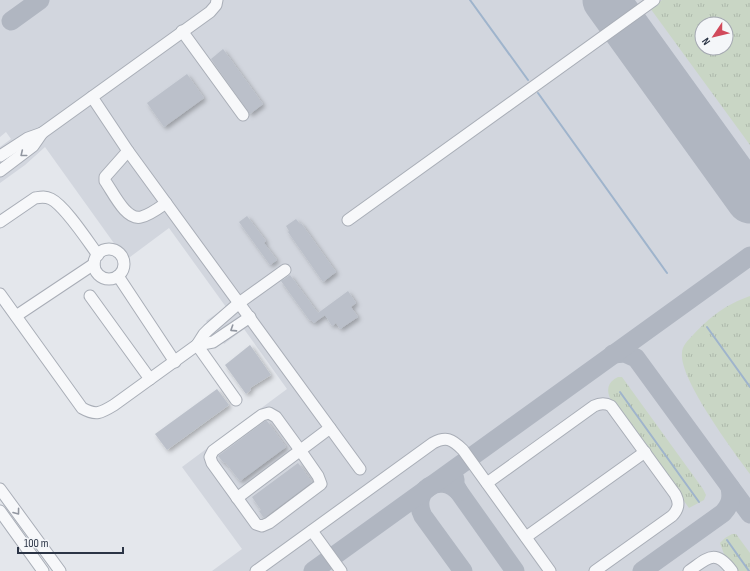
<svg xmlns="http://www.w3.org/2000/svg" width="750" height="571" font-family="'Sofia Sans Condensed',sans-serif">
<defs>
<pattern id="grass-tufts" width="24" height="20" patternUnits="userSpaceOnUse"><rect width="24" height="20" fill="#c9d6c5"/><path d="M3 7l-1-3M5 7V3M7 7l1-3M15 17l-1-3M17 17v-4M19 17l1-3" fill="none" stroke="#adb8ab"/></pattern>
<filter id="shadow"><feDropShadow dx="2.5" dy="2.5" stdDeviation="2" flood-color="#0004"/></filter>
</defs>
<rect width="100%" height="100%" fill="#e4e7ec"/>
<path fill="#d2d6de" fill-rule="evenodd" d="M0,0H750V571H212L242,549L182,467L287,389L244,329L224,344L220,338L216,341L208,330V324L206,321L226,307L169,228L126,260L45,147L25,165L0,183V147L11,139L6,132L0,137ZM702,24H726V48H702Z"/>
<g fill="url(#grass-tufts)" fill-rule="evenodd">
<path d="M662,0H750V145L650,8ZM702,24H726V48H702Z"/>
<path d="M750,296V474C734,452 679,379 682,353C682,346 688,340 693,335C711,316 725,305 750,296Z"/>
<path d="M618,377H622L703,489L706,495L704,500L689,508L611,400C606,391 607,382 618,377Z"/>
<path d="M732,534H736L750,553V571H735L725,557L720,543L725,538Z"/>
</g>
<g fill="none" stroke-linecap="round" stroke-linejoin="round">
<g stroke="#9fb4cc" stroke-width="2">
<path d="M470,0L528,80"/>
<path d="M538,93L667,273"/>
<path d="M707,327L750,387"/>
<path d="M620,392L699,502"/>
<path d="M727,540L749,571"/>
</g>
<g stroke="#b0b6c1" stroke-width="19">
<path d="M11,21L40,0"/>
<path d="M613,354L625,353L636,358L750,514"/>
<path d="M455,479V485L459,492L515,571"/>
<path d="M459,492C440,471 410,491 423,516L463,571"/>
<path d="M313,571L750,256"/>
<path d="M642,571L723,513C731,504 732,498 730,487"/>
</g>
<path stroke="#b0b6c1" stroke-width="47" d="M606,0L750,200"/>
</g>
<g fill="#bbc0ca" filter="url(#shadow)">
<path d="M223,49L263,104L250,114L211,59Z"/>
<path d="M187,74L204,98L164,127L147,103Z"/>
<path d="M247,216L266,241L264,243L277,260L270,265L239,222Z"/>
<path d="M296,219L300,224L301,223L336,272L323,282L288,232L289,231L286,226Z"/>
<path d="M290,275L318,313L348,291L356,303L351,307L358,317L340,329L336,323L332,326L325,315L314,323L311,320L310,321L281,281Z"/>
<path d="M250,345L271,375L250,388L251,390L246,394L225,365Z"/>
<path d="M217,389L229,405L167,450L155,434Z"/>
<path d="M265,421H267L286,447L240,481L225,462L224,463L218,456Z"/>
<path d="M298,463L312,482L264,518L259,511L261,510L252,497Z"/>
</g>
<g fill="none" stroke-linecap="round" stroke-linejoin="round">
<g stroke="#a9aeb7" stroke-width="13">
<g id="minor">
<path d="M182,31L243,115"/>
<path d="M92,97L128,151L360,469"/>
<path d="M128,151L105,177V181C113,192 126,221 141,217C150,215 159,208 166,203"/>
<path d="M0,156L28,138L42,133L210,12L216,5L217,0"/>
<path d="M0,171L33,146L42,133"/>
<path d="M348,220L654,0"/>
<path d="M0,222L35,198C41,197 45,196 51,199C65,206 87,240 98,255"/>
<circle cx="109" cy="264" r="15"/>
<path d="M118,276L175,362"/>
<path d="M0,294L82,408C96,416 101,413 114,405L197,345L204,334L208,330L239,303L285,270"/>
<path d="M90,296L150,379"/>
<path d="M16,316L94,264"/>
<path d="M197,345L236,400"/>
<path d="M197,345L213,342L250,317"/>
<path d="M269,413L276,417L300,450L318,476L321,484L269,523L262,526L256,524L212,463L210,457L213,451L262,415Z"/>
<path d="M487,483L594,406C600,403 606,403 611,406L675,494C680,503 679,509 672,516L595,571"/>
<path d="M0,489L60,571"/>
<path d="M237,498L330,428"/>
<path d="M0,511L43,571"/>
<path d="M312,531L341,571"/>
<path d="M526,537L645,452"/>
<path d="M256,571L433,443C446,436 452,439 463,450L550,571"/>
<path d="M689,571C708,558 715,548 732,571"/>
</g>
</g>
<use href="#minor" stroke="#f7f8fa" stroke-width="11"/>
</g>
<defs><path id="oneway-chevron" d="M-2-3.5L2.5 0L-2 3.5" fill="none" stroke-width="1.6" stroke-linecap="round" stroke-linejoin="round"/></defs>
<g stroke="#9196a0">
<use href="#oneway-chevron" transform="translate(23 154) rotate(141)"/>
<use href="#oneway-chevron" transform="translate(233 329) rotate(147)"/>
<use href="#oneway-chevron" transform="translate(17 512) rotate(53)"/>
</g>
<g transform="translate(714 36) rotate(235)"><circle r="19" fill="#f4f6f9" stroke="#a4a8b1"/>
<path d="M0-3L7 15L0 10L-7 15Z" fill="#d1495b"/>
<text y="-6" font-size="11" font-weight="bold" text-anchor="middle" fill="#2b3445">N</text>
</g>
<path d="M18 547v6h105v-6" fill="none" stroke="#2b3445" stroke-width="2"/>
<text x="24" y="547" font-size="12" fill="#2b3445" stroke="#f4f6f9" stroke-width="3" paint-order="stroke">100 m</text>
</svg>
